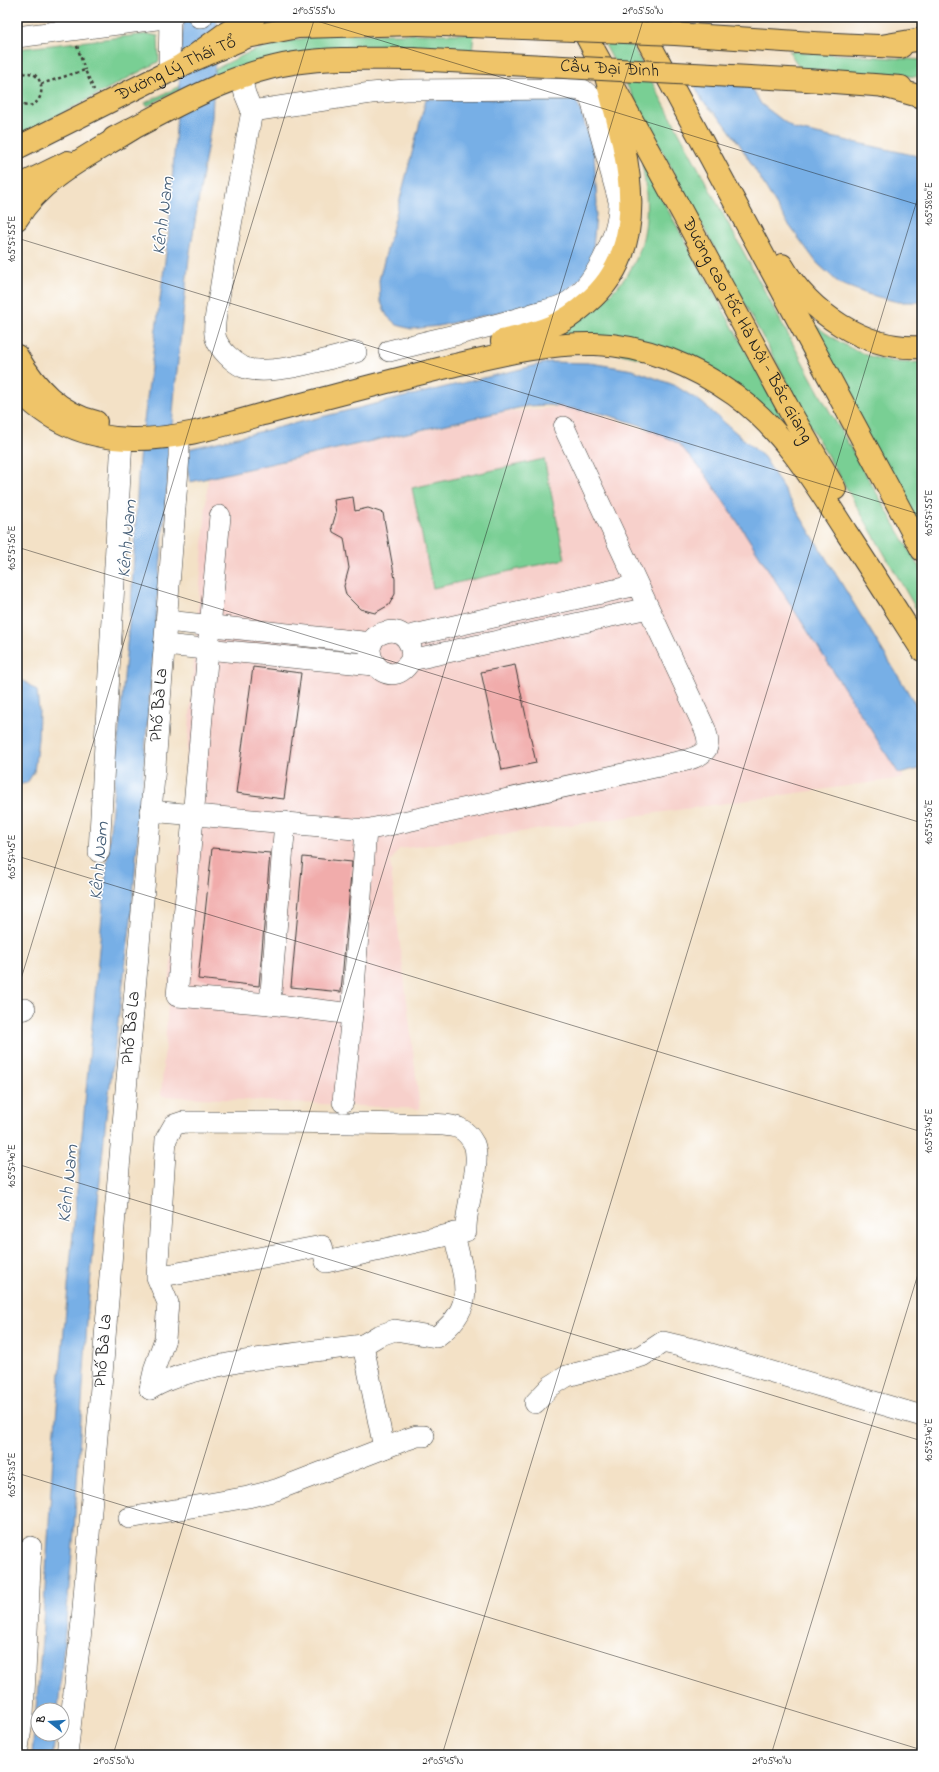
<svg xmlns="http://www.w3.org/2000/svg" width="939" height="1772" font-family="'Indie Flower',sans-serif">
<rect width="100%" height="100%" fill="#fff"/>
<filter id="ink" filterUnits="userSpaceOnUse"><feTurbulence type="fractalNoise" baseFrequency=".025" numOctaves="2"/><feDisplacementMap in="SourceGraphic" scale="8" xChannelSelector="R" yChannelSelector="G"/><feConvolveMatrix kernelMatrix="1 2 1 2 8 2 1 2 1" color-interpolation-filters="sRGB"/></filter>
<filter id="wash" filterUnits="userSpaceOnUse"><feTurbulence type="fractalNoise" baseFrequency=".012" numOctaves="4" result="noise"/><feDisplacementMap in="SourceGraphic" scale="16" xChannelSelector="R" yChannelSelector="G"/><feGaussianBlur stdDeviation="0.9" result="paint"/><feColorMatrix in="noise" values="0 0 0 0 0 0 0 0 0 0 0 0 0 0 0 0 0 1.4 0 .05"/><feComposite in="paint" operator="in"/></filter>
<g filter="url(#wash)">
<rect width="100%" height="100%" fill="#f3e1c6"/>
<path fill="#f7d0cb" d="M561,407L600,415L672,438L686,447L722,492L766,564L904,778L399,849L390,862L420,1109L161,1096L208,479L505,412Z"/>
<g fill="#79cf94" stroke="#4a7658">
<path d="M590,17H617L822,398L922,572V619L815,434Z"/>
<path d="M148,34L158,36L159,60L158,62L17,137V49Z"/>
<path d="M325,34H474L472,53L434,51L187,86L147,106L145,103L248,53L271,45Z"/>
<path d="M789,51L922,60V77L800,69Z"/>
<path d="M642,163L789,429L721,376L553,339C575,322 601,305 619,285C650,251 650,205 642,163Z"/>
<path d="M776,294C821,330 860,368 922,362V550Z"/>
<path d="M544,459L565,559L433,588L412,488Z"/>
</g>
<g fill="#77afe6" stroke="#4a6681">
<path d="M184,17H217L212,118L189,258L175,389L131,920L106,1117L88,1306L74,1531L58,1710H38V1734H55L53,1755H32L42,1639L54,1440L132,590L139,459L168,238Z"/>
<path d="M681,57L736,59L761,104L794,129L922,157V302H898L867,294L839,283L817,263L786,221L740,145L722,120L703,102Z"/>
<path d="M426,99H574L579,106L594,153L597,203L592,260L581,278L569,290L547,301L439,326L411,329L397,325L387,316L380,300L379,280Z"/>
<path d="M550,362L590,363L633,370L674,385L701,402L764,457L922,715V768L899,774L741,527L705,474L678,443L640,425L604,414L549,405L527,406L190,482L184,450Z"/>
<path d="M17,681H24L37,691L39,711L38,739L34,772L27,783L17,785Z"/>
</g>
<path fill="#f3e1c6" d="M681,55L737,57L751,82L689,78L679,58Z"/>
<g id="blocks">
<g fill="#f1acab">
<path d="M353,497L355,511L368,508L383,513L395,579V594L389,605L375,613L360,609L346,595L344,586L349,568L344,538L333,532L332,527L336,513L334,500Z"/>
<path d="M515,665L536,763L502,770L481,672Z"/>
<path d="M253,667L301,673L284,799L236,793Z"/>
<path d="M212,848L270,853L259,986L198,979Z"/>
<path d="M303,857L352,862L341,992L291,987Z"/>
</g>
</g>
</g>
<g filter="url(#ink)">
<use href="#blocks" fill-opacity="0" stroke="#3c3a36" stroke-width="1"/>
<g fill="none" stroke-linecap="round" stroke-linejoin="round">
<g stroke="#3c3a36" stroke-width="22">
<g id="minor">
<path d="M199,17H202"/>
<path d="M17,37L172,17"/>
<path d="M169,71L170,17"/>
<path d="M241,76L245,94L252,111C241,171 229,231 220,291C218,303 212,328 216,339C220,350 233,362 243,367C267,378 330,358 356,352"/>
<path d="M252,111L371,93L405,90L571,89L583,90L590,96L619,201C620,234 594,288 565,304C555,309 541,311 530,315C484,329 436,339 389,351"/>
<path d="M220,516L177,996L270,1004L352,1014"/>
<path d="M167,621L372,643"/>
<path d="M405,637L637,585"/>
<path d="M164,645L374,665"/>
<path d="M411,660C414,645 404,627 386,632C348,641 387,700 411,660L648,608"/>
<path d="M150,811L366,830L687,760C706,754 712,749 705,729L564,427"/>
<path d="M99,852L122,439"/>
<path d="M270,1004L285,822"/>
<path d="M17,1010L25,1009"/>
<path d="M343,1102L352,1014L366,830"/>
<path d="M363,1345L378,1336L395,1330L436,1337C480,1305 463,1279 454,1233"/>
<path d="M150,1389L155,1367L165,1339L168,1303L157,1277L166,1139L174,1125L183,1122C254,1122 325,1122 396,1124C413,1125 444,1122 459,1128C465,1131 471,1138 474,1144C482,1165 465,1205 466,1231L326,1262L322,1246L157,1277"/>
<path d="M150,1389C177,1373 208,1368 238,1362C279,1355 321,1350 363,1345L384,1448"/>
<path d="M535,1403L551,1386L567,1376L642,1356L663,1342L701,1351L922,1416"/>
<path d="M129,1518L248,1497L276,1490L405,1440L417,1436H424"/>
<path d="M17,1755L23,1715L31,1547"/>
<path id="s1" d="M67,1755L82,1621L116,1202L155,766L179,456V435"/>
</g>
</g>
<g stroke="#3c3a36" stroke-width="24">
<g id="major">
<path d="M813,43L901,47"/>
<path d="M807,80L901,87"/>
<path d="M114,138C172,109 229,73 294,63C333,57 373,59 412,59"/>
<path id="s2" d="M17,148L182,65L247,37L298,27L418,24"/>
<path d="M17,187L68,162"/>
</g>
</g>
<g stroke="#3c3a36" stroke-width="24">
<g id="highway">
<path id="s3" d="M576,17L792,415L835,489"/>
<path d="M635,17L922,550"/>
<path d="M881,46L922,39"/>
<path d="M182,65L226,33L254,17"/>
<path d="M883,86L922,97"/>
<path d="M17,219C43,176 91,155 132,129"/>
<path d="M782,265C809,312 865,351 922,347"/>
<path d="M502,341C518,337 536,333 552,326C564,321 577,312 587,303C658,244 625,148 605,73"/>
<path d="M17,356C36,388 59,413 96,422"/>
<path d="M17,388C48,422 86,438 131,439C176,440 221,426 263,414C326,398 388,381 451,366C499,355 546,343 595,344C645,345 694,366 735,395C783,430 815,483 846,532C872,571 897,611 922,650"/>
</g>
</g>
<g stroke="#3c3a36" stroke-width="2.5" stroke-dasharray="3 3" stroke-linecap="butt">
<path d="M77,46L85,70"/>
<path d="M17,76C49,59 50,119 17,103"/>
<path d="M41,84L85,70L94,90"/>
</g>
<use href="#minor" stroke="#fff" stroke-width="21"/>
<use href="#major" stroke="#efc469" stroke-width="22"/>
<use href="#highway" stroke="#efc469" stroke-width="22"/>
<g stroke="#3c3a36" stroke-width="24" stroke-linecap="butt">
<g id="major-bridge">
<path d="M418,24L675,34L813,43"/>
<path id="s4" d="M412,59L807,80"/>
</g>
</g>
<use href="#major-bridge" stroke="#efc469" stroke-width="22"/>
</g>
</g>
<path fill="none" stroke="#1c1c1c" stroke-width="1" stroke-opacity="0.45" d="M304,17L922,206M17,238L922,515M17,547L922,823M17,856L922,1132M17,992L315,17M17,1164L922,1441M17,1473L922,1750M113,1755L644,17M442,1755L922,184M771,1755L922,1261"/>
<g text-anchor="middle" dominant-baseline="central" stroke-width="3" stroke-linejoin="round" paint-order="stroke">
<g font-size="18" fill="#1c1c1c" stroke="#fff">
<text stroke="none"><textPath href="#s4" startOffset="198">Cầu Đại Đình</textPath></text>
<text stroke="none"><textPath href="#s2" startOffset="178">Đường Lý Thái Tổ</textPath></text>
<text stroke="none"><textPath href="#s3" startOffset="357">Đường cao tốc Hà Nội - Bắc Giang</textPath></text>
<text stroke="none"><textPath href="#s1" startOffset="1054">Phố Bà La</textPath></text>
<text stroke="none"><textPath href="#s1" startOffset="730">Phố Bà La</textPath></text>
<text stroke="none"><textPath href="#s1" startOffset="406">Phố Bà La</textPath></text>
</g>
<g font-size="19" font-style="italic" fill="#455e77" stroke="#fff">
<text transform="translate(164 216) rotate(-83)">Kênh Nam</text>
<text transform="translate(128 539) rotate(-85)">Kênh Nam</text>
<text transform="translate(100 861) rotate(-85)">Kênh Nam</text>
<text transform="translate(69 1184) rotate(-84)">Kênh Nam</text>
</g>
</g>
<rect width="939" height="1772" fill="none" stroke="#fff" stroke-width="44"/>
<g transform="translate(50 1722) rotate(287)"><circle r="19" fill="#ffffff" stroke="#a4a4a4"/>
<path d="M0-3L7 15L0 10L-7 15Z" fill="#1f6fb2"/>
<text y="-6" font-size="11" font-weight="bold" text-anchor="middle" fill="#1c1c1c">B</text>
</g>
<rect x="22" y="22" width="895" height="1728" fill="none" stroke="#1c1c1c" stroke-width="1.5"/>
<g font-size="10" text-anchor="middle" fill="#1c1c1c">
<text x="314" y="14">21°05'55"N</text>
<text x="643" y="14">21°05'50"N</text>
<text transform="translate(928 204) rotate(-90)" y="4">105°58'00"E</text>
<text transform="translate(11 239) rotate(-90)" y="4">105°57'55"E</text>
<text transform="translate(928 513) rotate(-90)" y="4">105°57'55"E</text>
<text transform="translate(11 548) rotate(-90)" y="4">105°57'50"E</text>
<text transform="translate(928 822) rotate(-90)" y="4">105°57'50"E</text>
<text transform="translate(11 857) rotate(-90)" y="4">105°57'45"E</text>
<text transform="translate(928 1131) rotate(-90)" y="4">105°57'45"E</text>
<text transform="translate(11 1166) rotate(-90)" y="4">105°57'40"E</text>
<text transform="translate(928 1440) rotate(-90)" y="4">105°57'40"E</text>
<text transform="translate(11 1475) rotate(-90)" y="4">105°57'35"E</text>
<text x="114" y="1764">21°05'50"N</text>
<text x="443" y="1764">21°05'45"N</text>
<text x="772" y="1764">21°05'40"N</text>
</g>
</svg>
